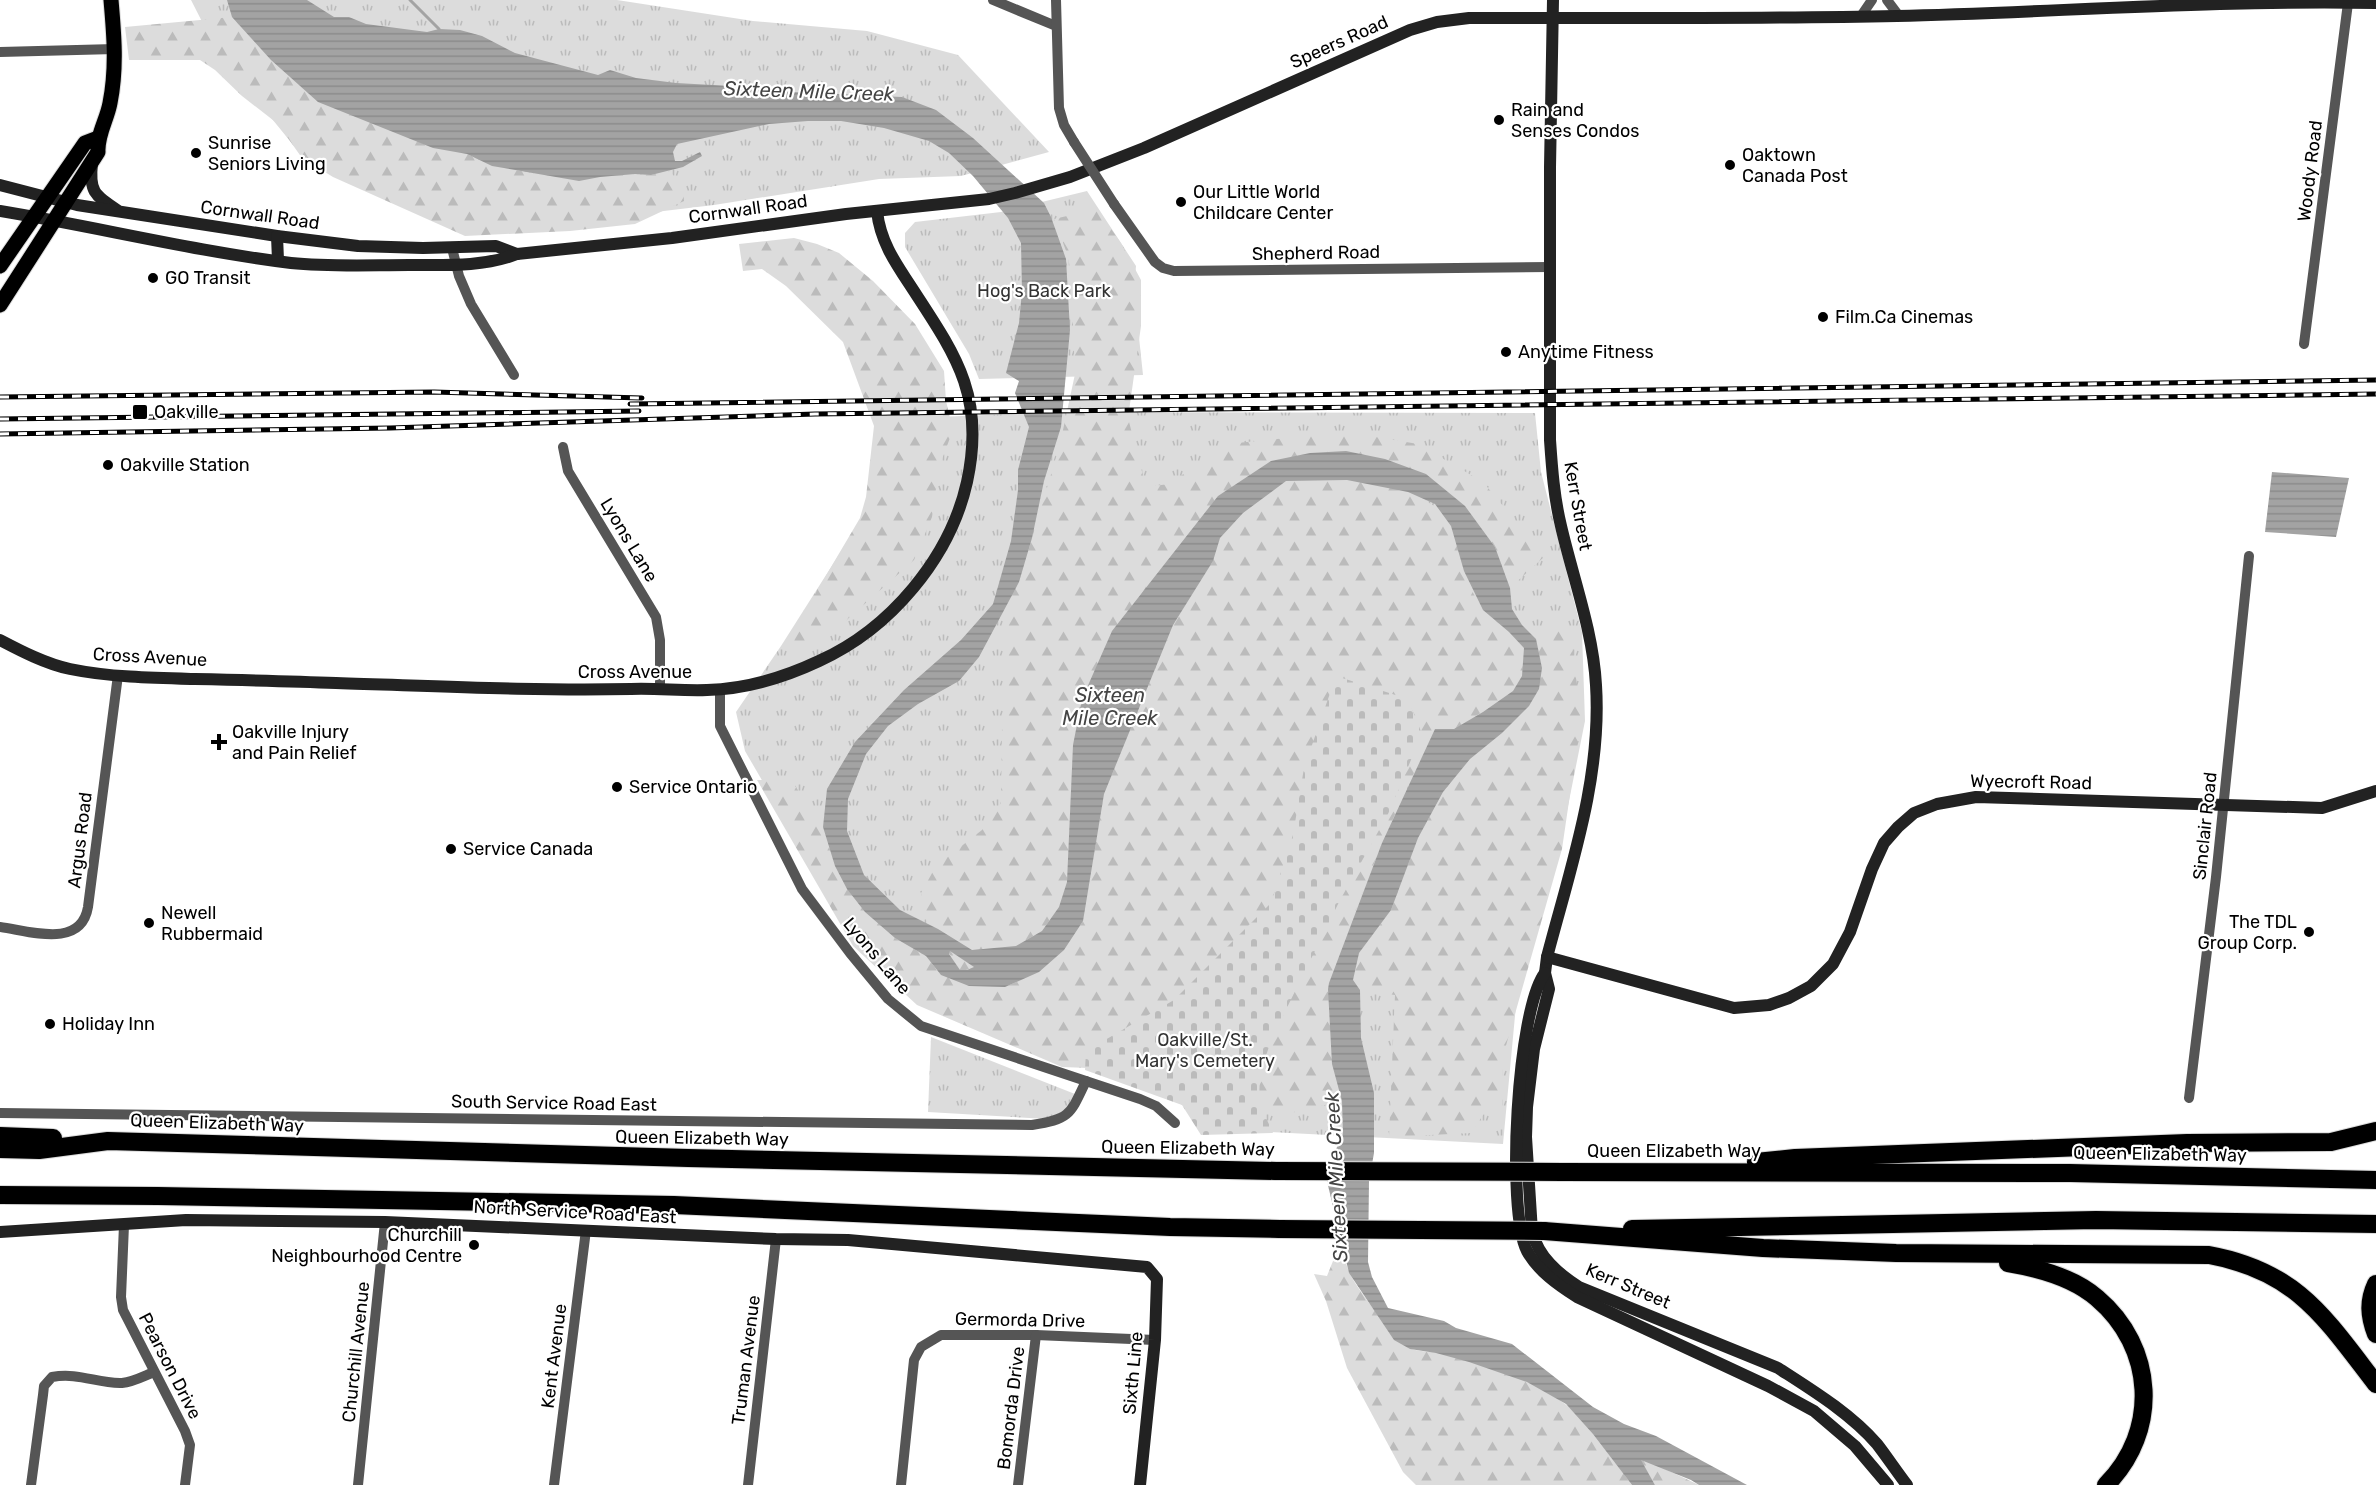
<svg xmlns="http://www.w3.org/2000/svg" width="2376" height="1485" font-family="Rubik,sans-serif">
<defs>
<pattern id="grass-tufts" width="24" height="20" patternUnits="userSpaceOnUse" patternTransform="scale(1.5)"><rect width="24" height="20" fill="#dcdcdc"/><path d="M3 7l-1-3M5 7V3M7 7l1-3M15 17l-1-3M17 17v-4M19 17l1-3" fill="none" stroke="#bbb"/></pattern>
<pattern id="forest-firs" width="22" height="20" patternUnits="userSpaceOnUse" patternTransform="scale(1.5)"><rect width="22" height="20" fill="#dcdcdc"/><path d="M5 1l3.5 6h-7zM16 11l3.5 6h-7z" fill="#bbb"/></pattern>
<pattern id="cemetery-stones" width="16" height="16" patternUnits="userSpaceOnUse" patternTransform="scale(1.5)"><rect width="16" height="16" fill="#dcdcdc"/><path d="M2 7V4a2 2 0 0 1 4 0v3zM10 15v-3a2 2 0 0 1 4 0v3z" fill="#bbb"/></pattern>
<pattern id="water-rules" width="6" height="5" patternUnits="userSpaceOnUse" patternTransform="scale(1.5)"><rect width="6" height="5" fill="#a3a3a3"/><path d="M0 2.5h6" fill="none" stroke="#8b8b8b"/></pattern>
</defs>
<rect width="100%" height="100%" fill="#fff"/>
<g fill="url(#grass-tufts)">
<path d="M191,0H617L753,21L867,31L958,55L1049,152L961,176L879,179L714,205L580,221L401,203L294,146L217,51Z"/>
<path d="M1087,191L1136,266L1134,290L1143,375L979,379L969,354L905,247V233L915,222L1001,212Z"/>
<path d="M1058,412L1535,413L1541,472L1582,632L1585,721L1562,836L1519,973L1503,1144L1231,1130L851,934L745,751L736,712L781,646L887,479L888,419Z"/>
<path d="M931,1037L1075,1094L1066,1110L1048,1119L928,1112Z"/>
</g>
<g fill="url(#forest-firs)">
<path d="M232,17L271,60L304,90L433,148L467,154L492,166L579,181L600,177L635,174L651,175L670,171L683,189L684,201L635,224L570,231L465,236L333,177L302,158L278,124L242,96L215,70L200,60H129L125,27Z"/>
<path d="M1097,209L1121,243L1141,280V326L1128,418L1146,487L1169,484L1227,444L1346,432L1418,444L1483,482L1545,556L1510,588L1495,547L1465,506L1346,451L1218,496L1177,551L1098,665L1082,699L1067,882L1059,907L1042,931L1016,946L972,950L927,924L921,893L936,866L982,830L1001,803L1002,728L1008,676L1003,610L1019,582L1060,444L1075,374L1071,276L1068,256L1054,219Z"/>
<path d="M794,238L817,244L839,253L873,281L915,324L944,371L946,401L953,430L939,467L932,517L914,560L841,625L787,651L798,623L860,518L866,497L874,426L843,342L786,286L762,269L743,271L739,244Z"/>
<path d="M1321,479C1360,481 1436,486 1452,529C1461,553 1467,591 1484,610C1490,618 1501,624 1509,631C1514,636 1519,642 1524,648L1522,676L1513,691L1424,751L1382,843L1337,958L1332,1065L1342,1101L1278,1116L1245,1074L1062,1067L917,1005L853,946L757,780H791L823,827L835,866L895,938L926,956L941,975L1005,987L1039,972L1064,950L1083,921L1104,794L1173,625L1213,561L1220,538L1243,513L1286,481Z"/>
<path d="M1562,617L1573,652L1581,719L1562,849L1503,1056L1502,1106L1485,1112L1471,1133L1389,1137L1395,995L1360,990L1353,980L1359,953L1391,910L1418,838L1443,792L1470,759L1502,733L1529,706L1542,668L1536,639Z"/>
<path d="M950,950L974,967L966,970H960L949,953Z"/>
<path d="M1341,1241C1343,1251 1345,1262 1349,1272C1355,1286 1398,1344 1412,1349C1420,1352 1430,1351 1439,1353C1481,1364 1530,1377 1565,1404C1587,1420 1615,1462 1632,1485H1416L1403,1472L1347,1368L1326,1301L1314,1274L1327,1276Z"/>
<path d="M1640,1460H1646L1699,1485H1655Z"/>
</g>
<path fill="url(#cemetery-stones)" d="M1336,676L1408,699L1422,734L1388,814L1339,902L1273,1036L1260,1072L1259,1103L1273,1133L1201,1135L1182,1105L1085,1070L1086,1051L1174,1000L1271,903L1293,835L1304,768Z"/>
<g fill="url(#water-rules)" fill-rule="evenodd">
<path d="M227,0H307L334,17H349L366,24L427,32L439,29L460,30L482,36L515,53L598,75L610,70L636,78L676,83L731,86L770,91L902,97L936,110L973,138L1044,203L1051,217L1066,259L1070,330L1061,427L1044,481L1032,538L1019,582L979,657L959,681L918,704L888,726L866,754L848,799L847,831L864,875L900,910L938,929L972,950L1016,946L1042,931L1059,907L1067,882L1073,745L1082,699L1112,631L1218,496L1271,461L1310,453L1346,451L1385,459L1426,474L1465,506L1495,547L1510,588L1512,609L1522,625L1536,639L1542,668L1539,689L1529,706L1502,733L1470,759L1443,792L1418,838L1391,910L1359,953L1353,980L1360,990L1361,1038L1374,1093V1153L1369,1181L1368,1262L1372,1277L1388,1308L1444,1321L1456,1328L1512,1344L1593,1407L1624,1424L1656,1436L1747,1485H1699L1691,1480L1641,1460L1655,1485H1632L1593,1434L1566,1404L1527,1382L1469,1362L1436,1353L1410,1349L1394,1340L1349,1273L1325,1173L1343,1134L1342,1101L1332,1064L1328,989L1329,983L1382,843L1435,729H1454L1483,712L1513,691L1522,676L1524,648L1509,632L1483,610L1464,571L1451,526L1435,504L1408,492L1347,480L1286,481L1243,513L1220,538L1213,561L1173,625L1104,794L1083,921L1064,950L1039,972L1005,987L969,986L941,975L926,956L895,938L865,912L847,889L835,866L823,827L827,789L855,742L904,690L961,640L993,604L1011,541L1018,490V470L1029,427L1015,393L1019,381L1006,373L1019,323L1022,291L1021,243L1008,218L973,176L949,153L929,141L884,128L841,121H808L769,124L677,144L673,152L675,161H682L700,152L702,156L683,167L651,175L635,174L600,177L579,181L492,166L467,154L433,148L318,102L271,60L232,17ZM950,951L974,967L967,970H960L949,954Z"/>
<path d="M2272,472L2349,478L2336,537L2265,532Z"/>
</g>
<g fill="none" stroke-linecap="round" stroke-linejoin="round">
<path stroke="#a3a3a3" stroke-width="3" d="M410,0L439,29"/>
<g stroke="#dbdbdb" stroke-width="17">
<g id="primary">
<path d="M0,266L85,143L98,138"/>
<path d="M0,305L98,152C97,134 107,120 110,103C117,68 114,34 111,0"/>
</g>
</g>
<g stroke="#dbdbdb" stroke-width="20">
<g id="highway">
<path d="M0,1136L53,1138"/>
<path d="M0,1149L39,1150L108,1141L688,1158L1276,1171"/>
<path d="M1756,1162L1795,1158L2187,1143L2331,1142L2376,1131"/>
<path d="M1563,1172L2070,1173L2376,1180"/>
<path d="M0,1195L158,1196L674,1205L1170,1227L1280,1229"/>
<path d="M1632,1229L2096,1220L2376,1224"/>
<path d="M1544,1231L1763,1248L1896,1253L2209,1255C2297,1271 2325,1318 2376,1384"/>
<path d="M2008,1263C2038,1268 2073,1277 2097,1298C2155,1347 2160,1431 2106,1485"/>
<path d="M2376,1284C2368,1301 2369,1316 2376,1334"/>
</g>
</g>
<g stroke="#555" stroke-width="10">
<path d="M993,0L1056,26"/>
<path d="M1056,0L1059,108L1064,125L1074,142"/>
<path d="M1887,0L1899,16"/>
<path d="M1861,16L1872,0"/>
<path d="M0,52L115,49"/>
<path d="M1114,204L1155,262L1163,268L1174,271L1550,267"/>
<path d="M452,248L459,276L471,304L514,375"/>
<path d="M2304,344L2348,3"/>
<path d="M563,447L568,471L656,617L660,640V688"/>
<path d="M720,689V726L802,889L850,953L888,999L921,1026L1140,1099L1156,1106L1175,1123"/>
<path d="M0,927C30,931 81,949 88,907L118,675"/>
<path d="M2189,1098L2216,877L2249,556"/>
<path d="M0,1113L1032,1125C1070,1119 1070,1115 1086,1081"/>
<path d="M124,1225L121,1297L123,1310L185,1431L190,1445L185,1485"/>
<path d="M31,1485L43,1395L44,1386L52,1377C79,1372 98,1384 122,1383C133,1382 144,1376 154,1372"/>
<path d="M358,1485L385,1222"/>
<path d="M554,1485L586,1230"/>
<path d="M748,1485L776,1239"/>
<path d="M901,1485L914,1360L921,1347L941,1335H1036L1155,1340"/>
<path d="M1018,1485L1036,1335"/>
</g>
<g stroke="#222" stroke-width="12">
<path d="M1553,0L1550,167V440C1552,469 1554,497 1561,526C1573,578 1593,631 1596,685C1602,778 1570,869 1547,957L1545,973L1549,989L1534,1049L1527,1107L1526,1137L1532,1232C1539,1257 1557,1273 1579,1287L1778,1368C1812,1390 1850,1413 1877,1444C1887,1457 1897,1472 1907,1485"/>
<path d="M92,163C89,191 94,195 117,210"/>
<path d="M0,185L77,205L277,236L358,246L423,248L496,246L517,254"/>
<path d="M0,211C97,227 193,251 291,263C330,267 370,265 409,265C445,265 484,267 517,254L672,238L846,214L989,199L1015,193L1070,177L1144,148L1410,30L1437,22L1469,18C1612,18 1755,19 1897,16C2057,12 2216,0 2376,3"/>
<path d="M277,236L278,260"/>
<path d="M0,640C21,651 46,664 70,669C109,677 152,678 192,679C240,680 289,681 336,683C435,686 533,691 631,689C657,688 682,691 707,690C745,689 785,677 819,661C890,629 950,558 967,482C986,395 955,354 910,285C894,261 880,240 877,211"/>
<path d="M1547,957L1734,1008L1769,1005L1789,998L1811,986L1833,964L1850,932L1872,869L1884,843L1898,827L1914,813L1937,804L1976,797L2322,808L2376,791"/>
<path d="M1545,973C1517,1009 1506,1210 1527,1251C1538,1271 1558,1285 1577,1297L1768,1386L1814,1411L1855,1446L1888,1485"/>
<path d="M0,1232L186,1220L385,1222L776,1239L848,1240L1147,1267L1157,1279L1155,1340L1140,1485"/>
</g>
<use href="#primary" stroke="#000" stroke-width="15"/>
<use href="#highway" stroke="#000" stroke-width="18"/>
<g stroke="#000" stroke-width="5">
<g id="rail">
<path d="M0,397L434,392L642,398"/>
<path d="M630,404L2376,380"/>
<path d="M0,419L639,411"/>
<path d="M0,434L390,428L815,414L2376,394"/>
</g>
</g>
<use href="#rail" stroke="#fff" stroke-width="3" stroke-dasharray="9" stroke-linecap="butt"/>
<g stroke="#dbdbdb" stroke-width="20" stroke-linecap="butt">
<g id="highway-bridge">
<path d="M1276,1171L1563,1172"/>
<path d="M1280,1229L1544,1231"/>
</g>
</g>
<path stroke="#555" stroke-width="10" d="M1074,142L1114,204"/>
<use href="#highway-bridge" stroke="#000" stroke-width="18"/>
</g>
<g fill="#000" stroke="#fff" stroke-width="2">
<circle cx="1499" cy="120" r="6"/>
<circle cx="196" cy="153" r="6"/>
<circle cx="1730" cy="165" r="6"/>
<circle cx="1181" cy="202" r="6"/>
<circle cx="153" cy="278" r="6"/>
<circle cx="1823" cy="317" r="6"/>
<circle cx="1506" cy="352" r="6"/>
<rect x="132" y="404" width="16" height="16" rx="3"/>
<circle cx="108" cy="465" r="6"/>
<path d="M216 733h6v6h6v6h-6v6h-6v-6h-6v-6h6z"/>
<circle cx="617" cy="787" r="6"/>
<circle cx="451" cy="849" r="6"/>
<circle cx="149" cy="923" r="6"/>
<circle cx="2309" cy="932" r="6"/>
<circle cx="50" cy="1024" r="6"/>
<circle cx="474" cy="1245" r="6"/>
</g>
<g text-anchor="middle" dominant-baseline="central" stroke-width="4.5" stroke-linejoin="round" paint-order="stroke">
<g font-size="18" fill="#000" stroke="#fff">
<text transform="translate(1339 42) rotate(-24)">Speers Road</text>
<text transform="translate(2310 171) rotate(-83)">Woody Road</text>
<text transform="translate(748 209) rotate(-8)">Cornwall Road</text>
<text transform="translate(260 215) rotate(8)">Cornwall Road</text>
<text transform="translate(1316 253) rotate(-1)">Shepherd Road</text>
<text transform="translate(1578 506) rotate(80)">Kerr Street</text>
<text transform="translate(629 540) rotate(59)">Lyons Lane</text>
<text transform="translate(150 657) rotate(3)">Cross Avenue</text>
<text x="635" y="672">Cross Avenue</text>
<text transform="translate(2031 782) rotate(1)">Wyecroft Road</text>
<text transform="translate(2205 826) rotate(-84)">Sinclair Road</text>
<text transform="translate(80 840) rotate(-83)">Argus Road</text>
<text transform="translate(877 956) rotate(50)">Lyons Lane</text>
<text transform="translate(554 1103) rotate(1)">South Service Road East</text>
<text transform="translate(217 1123) rotate(2)">Queen Elizabeth Way</text>
<text transform="translate(702 1138) rotate(1)">Queen Elizabeth Way</text>
<text transform="translate(1188 1148) rotate(1)">Queen Elizabeth Way</text>
<text x="1674" y="1151">Queen Elizabeth Way</text>
<text transform="translate(2160 1154) rotate(1)">Queen Elizabeth Way</text>
<text transform="translate(575 1212) rotate(3)">North Service Road East</text>
<text transform="translate(1628 1286) rotate(23)">Kerr Street</text>
<text transform="translate(1020 1320) rotate(1)">Germorda Drive</text>
<text transform="translate(356 1352) rotate(-84)">Churchill Avenue</text>
<text transform="translate(554 1356) rotate(-83)">Kent Avenue</text>
<text transform="translate(746 1360) rotate(-83)">Truman Avenue</text>
<text transform="translate(170 1366) rotate(63)">Pearson Drive</text>
<text transform="translate(1133 1373) rotate(-85)">Sixth Line</text>
<text transform="translate(1011 1408) rotate(-83)">Bomorda Drive</text>
</g>
<g font-size="18" fill="#000" stroke="#fff" text-anchor="start">
<text x="1511" y="110">Rain and<tspan x="1511" dy="21">Senses Condos</tspan></text>
<text x="208" y="143">Sunrise<tspan x="208" dy="21">Seniors Living</tspan></text>
<text x="1742" y="155">Oaktown<tspan x="1742" dy="21">Canada Post</tspan></text>
<text x="1193" y="192">Our Little World<tspan x="1193" dy="21">Childcare Center</tspan></text>
<text x="165" y="278">GO Transit</text>
<text x="1835" y="317">Film.Ca Cinemas</text>
<text x="1518" y="352">Anytime Fitness</text>
<text x="154" y="412">Oakville</text>
<text x="120" y="465">Oakville Station</text>
<text x="232" y="732">Oakville Injury<tspan x="232" dy="21">and Pain Relief</tspan></text>
<text x="629" y="787">Service Ontario</text>
<text x="463" y="849">Service Canada</text>
<text x="161" y="913">Newell<tspan x="161" dy="21">Rubbermaid</tspan></text>
<text x="2297" y="922" text-anchor="end">The TDL<tspan x="2297" dy="21">Group Corp.</tspan></text>
<text x="62" y="1024">Holiday Inn</text>
<text x="462" y="1235" text-anchor="end">Churchill<tspan x="462" dy="21">Neighbourhood Centre</tspan></text>
</g>
<g font-size="18" fill="#333" stroke="#fff">
<text x="1044" y="291">Hog's Back Park</text>
<text x="1205" y="1040">Oakville/St.<tspan x="1205" dy="21">Mary's Cemetery</tspan></text>
</g>
<g font-size="20" font-style="italic" fill="#444" stroke="#fff">
<text transform="translate(809 91) rotate(2)">Sixteen Mile Creek</text>
<text x="1110" y="695">Sixteen<tspan x="1110" dy="23">Mile Creek</tspan></text>
<text transform="translate(1336 1177) rotate(-93)">Sixteen Mile Creek</text>
</g>
</g>
</svg>
